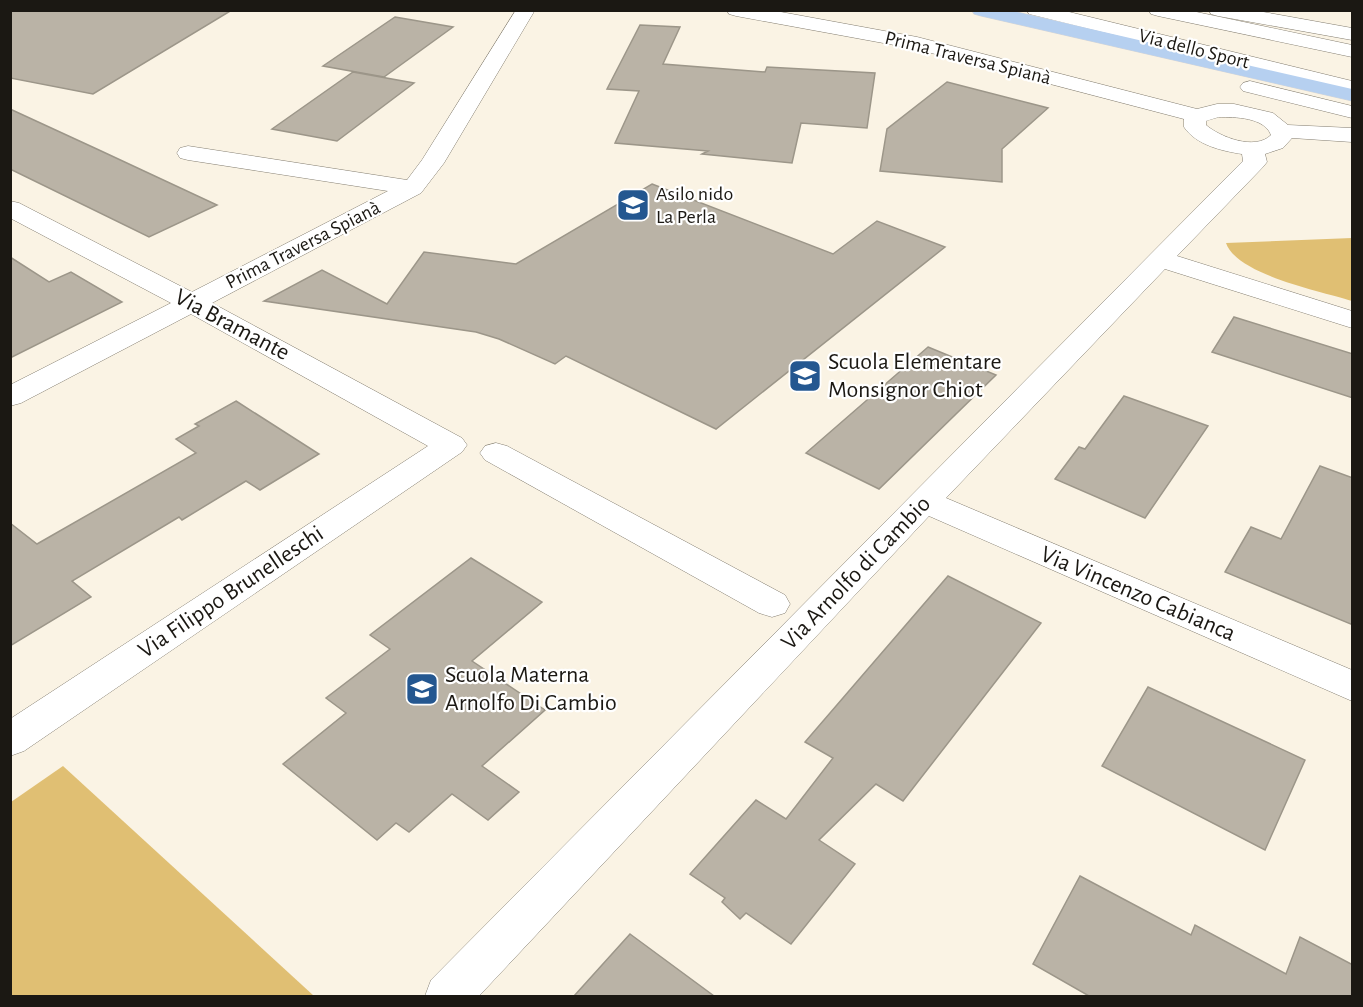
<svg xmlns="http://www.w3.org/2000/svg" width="1363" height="1007" font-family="'Alegreya Sans',sans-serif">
<rect width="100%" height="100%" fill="#faf3e4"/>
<g fill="#e0bf73">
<path d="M1352,238V301C1321,291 1237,275 1226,243Z"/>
<path d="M63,766L314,996H11V802Z"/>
</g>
<g fill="#bab3a6" stroke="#9c9689" stroke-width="1.5">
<path d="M10,10H232L93,94L10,78Z"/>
<path d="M395,17L453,27L384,77L323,66Z"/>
<path d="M640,25L680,27L663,64L765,72L767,67L875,73L867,128L801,123L792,163L702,154L708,151L615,143L639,91L607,89Z"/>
<path d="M353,72L414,83L337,141L272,129Z"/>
<path d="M947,82L1048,108L1002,149V182L880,171L887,129Z"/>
<path d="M10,109L99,150L217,205L149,237L10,169Z"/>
<path d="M652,184L833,254L877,221L945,247L716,429L566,356L555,364L499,339L476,332L264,301L322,270L387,304L424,252L516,264Z"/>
<path d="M10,257L49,282L71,272L122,302L10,358Z"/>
<path d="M1234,317L1353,354V398L1212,352Z"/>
<path d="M928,347L996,375L879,489L806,453Z"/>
<path d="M1124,396L1208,426L1145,518L1055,479L1079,447L1085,449Z"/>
<path d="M236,401L319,454L260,490L246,481L182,520L179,517L72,581L91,597L10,646V523L37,544L196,453L176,439L199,426L195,424Z"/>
<path d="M1320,466L1353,478V625L1225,572L1251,527L1281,539Z"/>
<path d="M471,558L542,602L472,661L545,710L482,766L519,792L488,820L452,794L409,832L396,823L377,840L283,764L346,713L326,698L390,649L370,635Z"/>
<path d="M948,576L1041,623L903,801L876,784L819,840L855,864L791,944L746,913L740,919L722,902L725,898L690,874L756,800L786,819L833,758L805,742Z"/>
<path d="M1148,687L1305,760L1265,850L1102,766Z"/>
<path d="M1080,876L1191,935L1195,925L1286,974L1300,937L1353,965V996H1089L1033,964Z"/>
<path d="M630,934L714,996H574Z"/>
</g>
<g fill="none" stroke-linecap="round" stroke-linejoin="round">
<g stroke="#847e71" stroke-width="1">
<path id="pedestrian" d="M496,443L507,446L785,595L790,604L785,613L772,617L759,613L485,460L480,453L485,446Z"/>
</g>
<g stroke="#847e71" stroke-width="1">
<g id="minor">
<path d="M516,10H535L444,163L421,193L212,303L462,438L467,445L462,452L24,751L10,756V719L428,446L191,314L21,403L10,406V385L171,303L10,218V201L19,203L192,292L388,191L188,160L180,158L177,153L180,148L188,146L407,180L422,160Z"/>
<path d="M727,10H770L917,37L1197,109L1217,104H1234L1273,113L1288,125L1352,128V142L1292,138L1283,148L1265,154L1267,162L1263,167L1177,256L1352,311V328L1165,269L946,498L1352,670V701L929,516L479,996H425L431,980L1243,161L1242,154C1222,151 1196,145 1184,127V119L916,49L736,16L729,14ZM1219,117C1235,117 1264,117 1271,135C1255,151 1220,137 1206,125V121Z"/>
<path d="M1209,10H1252L1352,28V40L1218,16L1211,14Z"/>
</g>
</g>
<g stroke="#847e71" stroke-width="1">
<g id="tertiary">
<path d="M1027,10H1061L1352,81V93L1029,14Z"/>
<path d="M1149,10H1187L1352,45V57L1158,16L1151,14Z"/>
<path d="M1250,81L1352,106V118L1243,91L1240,87L1243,83Z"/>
</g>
</g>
<g stroke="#d6d5d5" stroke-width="1">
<path id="trunk" d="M972,10H1008L1352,89V101L981,16L974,14Z"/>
</g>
<use href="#pedestrian" fill="#fff" fill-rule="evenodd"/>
<use href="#minor" fill="#fff" fill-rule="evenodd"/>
<use href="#tertiary" fill="#fff" fill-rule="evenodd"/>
<use href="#trunk" fill="#b6d0f0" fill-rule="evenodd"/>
</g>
<defs>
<g id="school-square" transform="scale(1.725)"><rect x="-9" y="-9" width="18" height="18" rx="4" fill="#245790" stroke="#fff"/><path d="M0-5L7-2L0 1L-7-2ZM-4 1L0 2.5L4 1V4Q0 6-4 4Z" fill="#fff"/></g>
</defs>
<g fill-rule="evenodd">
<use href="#school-square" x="633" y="205"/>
<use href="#school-square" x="805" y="376"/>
<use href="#school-square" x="422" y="689"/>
</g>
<g text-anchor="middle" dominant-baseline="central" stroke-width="4.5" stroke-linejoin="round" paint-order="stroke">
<g font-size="20" fill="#1b1813" stroke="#fff">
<text transform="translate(1194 49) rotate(14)">Via dello Sport</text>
<text transform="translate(968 58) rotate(14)">Prima Traversa Spianà</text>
<text transform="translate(303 245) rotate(-27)">Prima Traversa Spianà</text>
</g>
<g font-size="20" fill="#1b1813" stroke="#fff" text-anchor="start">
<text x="656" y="194">Asilo nido<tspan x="656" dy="23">La Perla</tspan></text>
</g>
<g font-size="24" fill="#1b1813" stroke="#fff">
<text transform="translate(232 325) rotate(28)">Via Bramante</text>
<text transform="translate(856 573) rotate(-46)">Via Arnolfo di Cambio</text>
<text transform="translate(231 592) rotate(-34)">Via Filippo Brunelleschi</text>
<text transform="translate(1138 594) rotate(23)">Via Vincenzo Cabianca</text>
</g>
<g font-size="24" fill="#1b1813" stroke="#fff" text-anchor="start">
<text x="828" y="362">Scuola Elementare<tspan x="828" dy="28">Monsignor Chiot</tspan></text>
<text x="445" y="675">Scuola Materna<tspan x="445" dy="28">Arnolfo Di Cambio</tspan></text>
</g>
</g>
<rect width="1363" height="1007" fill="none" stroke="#1b1813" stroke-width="24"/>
</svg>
